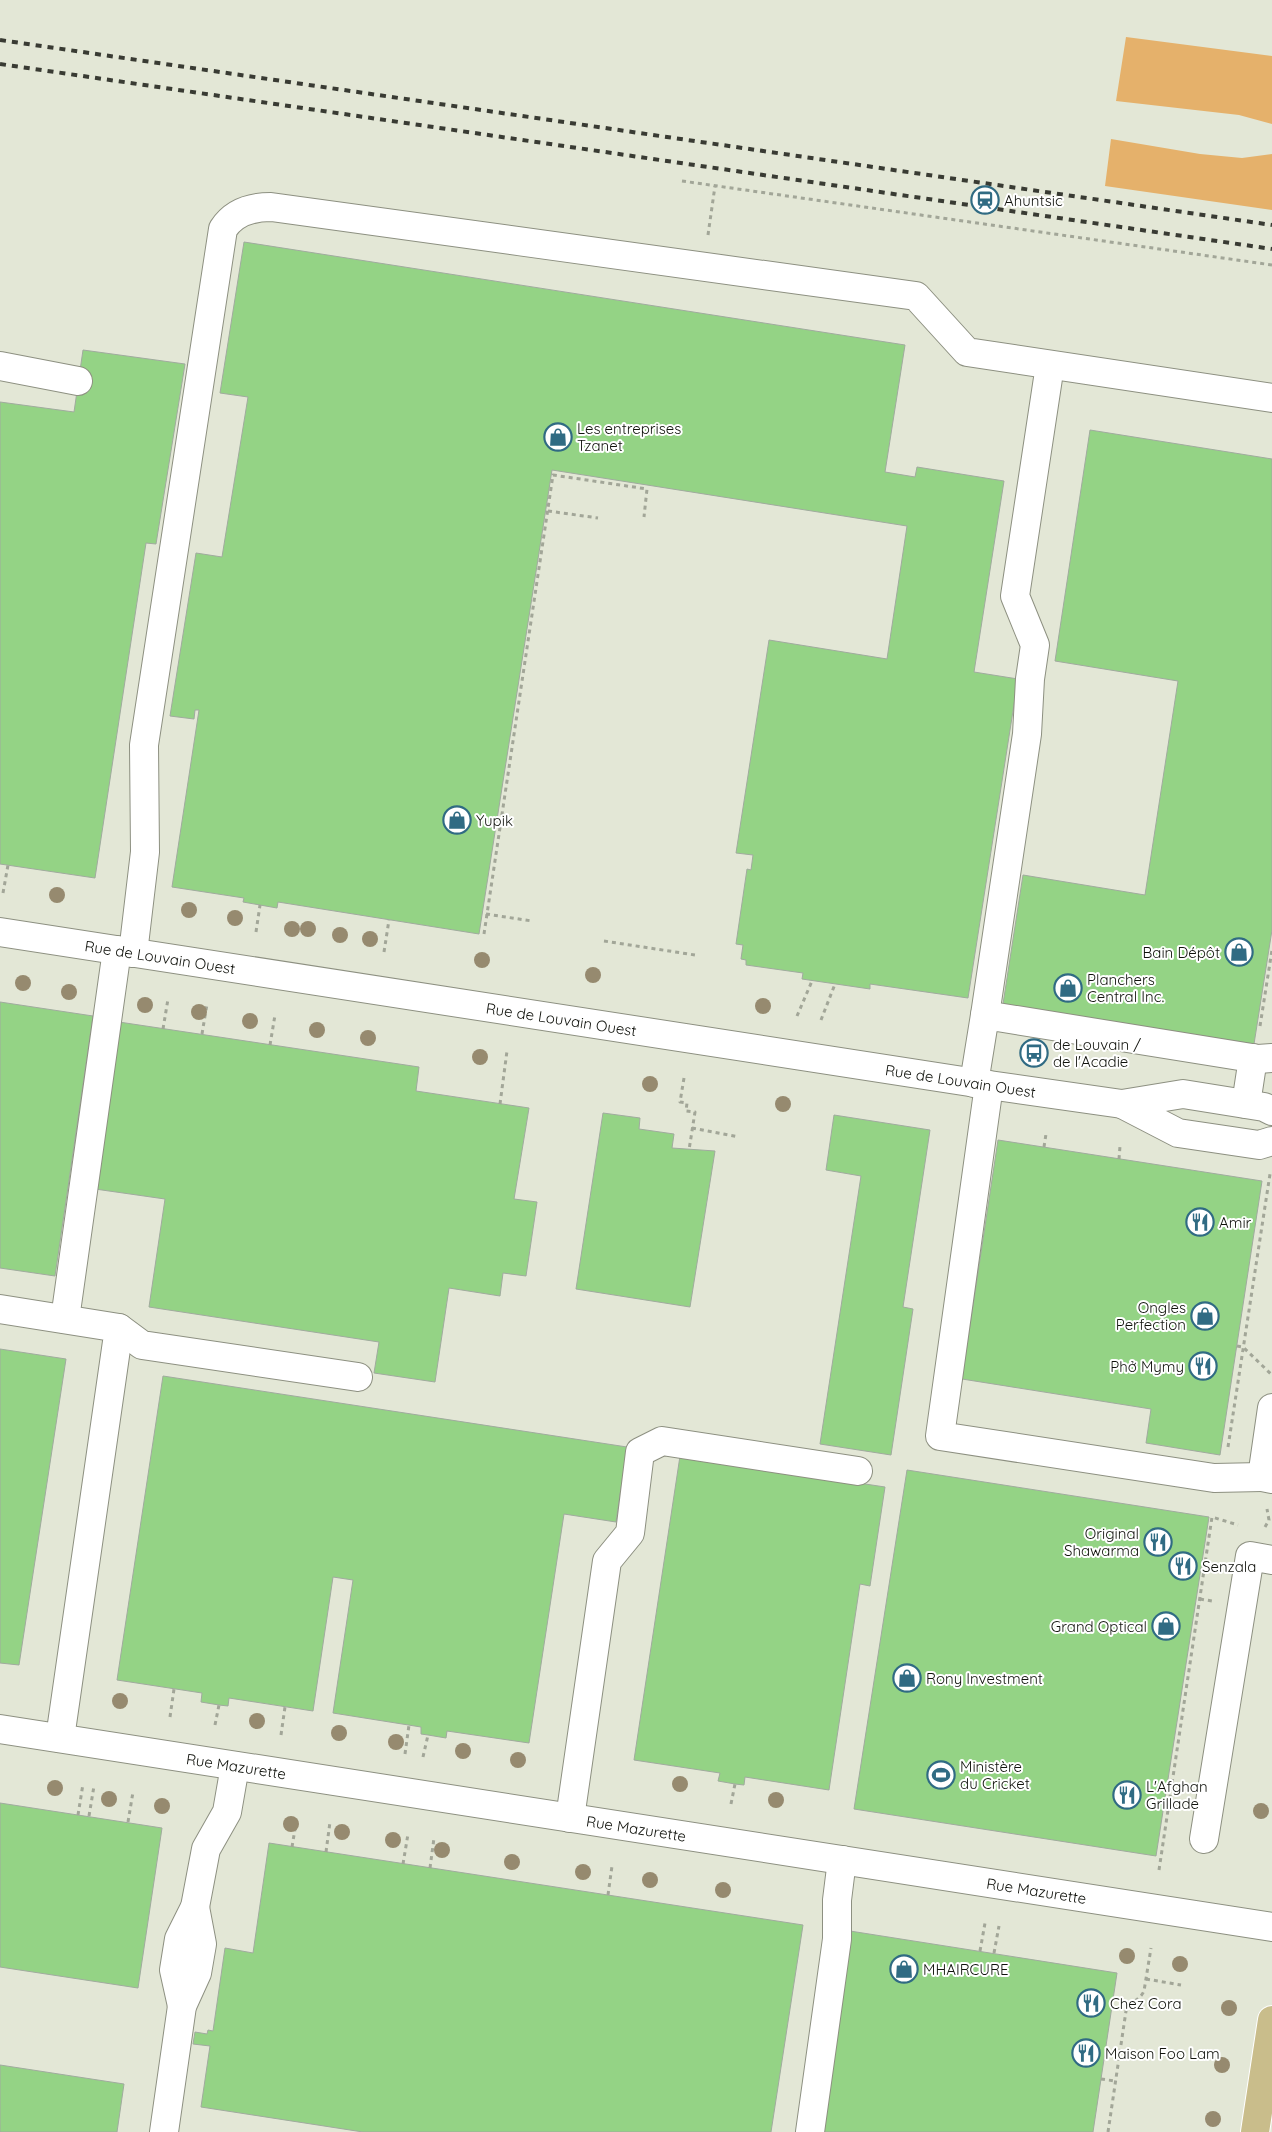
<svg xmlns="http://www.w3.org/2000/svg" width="1272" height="2132" font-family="Quicksand,sans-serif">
<rect width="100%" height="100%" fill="#e3e7d6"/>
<g fill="#e5b16b">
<path d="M1126,37L1272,56V124L1239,115L1116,101Z"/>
<path d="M1111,139L1200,154L1242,158L1272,154V210L1105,186Z"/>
</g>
<g fill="#94d385" stroke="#a0ab9e">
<path d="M244,242L905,345L885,472L915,477L917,467L1004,481L974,672L1018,679L968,998L870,984V989L802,979L803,973L746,965V960L741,959L743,945L736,944L747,869L751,870L753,855L736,853L769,640L887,659L907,526L552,470L479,934L278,902L277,908L243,902L244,898L172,887L199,710H195L194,719L170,716L196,553L222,557L248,397L220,393Z"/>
<path d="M83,350L185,364L156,544L146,543L95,878L0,864V402L74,412Z"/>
<path d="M1090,430L1272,459V930L1254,1044L1003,1004L1023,875L1145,895L1178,681L1055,661Z"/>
<path d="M0,1002L93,1016L55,1276L0,1268Z"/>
<path d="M119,1022L419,1067L416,1091L529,1108L514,1199L537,1202L526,1276L503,1273L500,1296L449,1288L435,1382L374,1373L379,1342L149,1307L165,1199L95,1189Z"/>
<path d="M603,1113L640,1118L639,1129L674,1134L672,1148L715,1151L690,1307L576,1289Z"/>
<path d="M834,1115L930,1130L903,1307L913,1309L891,1455L820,1444L861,1176L826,1170Z"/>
<path d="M998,1140L1262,1181L1220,1455L1146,1443L1151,1409L962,1379Z"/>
<path d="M0,1349L66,1359L19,1665L0,1663Z"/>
<path d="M163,1376L627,1447L616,1522L564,1514L529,1743L447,1731L446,1738L428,1735L421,1734V1727L333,1713L353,1580L333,1577L313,1711L229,1698L228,1706L219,1705L201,1702L202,1693L117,1680Z"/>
<path d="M680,1456L885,1487L870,1586L860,1584L829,1790L745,1777L744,1785L735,1784L718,1781L720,1773L634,1760Z"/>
<path d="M907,1470L1209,1517L1156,1856L854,1809Z"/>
<path d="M0,1803L162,1828L138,1988L0,1967Z"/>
<path d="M269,1843L803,1925L771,2132H363L201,2107L210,2046L193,2044L195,2032L207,2034L208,2030L213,2031L225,1948L253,1953Z"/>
<path d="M850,1931L1117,1973L1093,2132H819Z"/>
<path d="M0,2065L124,2084L117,2132H0Z"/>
</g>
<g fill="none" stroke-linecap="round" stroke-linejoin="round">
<g stroke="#8d9081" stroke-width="30">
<g id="minor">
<path d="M0,366L78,381"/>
<path id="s1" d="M0,932L989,1085L1122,1104L1183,1094L1264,1107L1272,1111"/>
<path d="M133,953L145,852L144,745L223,229C234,212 253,207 271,207L916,296L967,352L1272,398"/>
<path d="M985,1015L1027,734L1030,679L1035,645L1015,596L1050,365"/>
<path d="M974,1083L985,1015L1258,1059L1272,1058"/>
<path d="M989,1085L940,1436L1214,1478L1262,1477"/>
<path d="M1122,1104L1178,1133L1259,1145L1272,1141"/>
<path d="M1246,1104L1253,1058"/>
<path d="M0,1309L119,1328L60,1738"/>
<path d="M65,1319L117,950"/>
<path d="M119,1328L142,1345L358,1377"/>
<path d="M1272,1408L1262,1477L1272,1479"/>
<path id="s2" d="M0,1729L1272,1927"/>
<path d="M570,1818L607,1561L630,1533L640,1452L662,1441L858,1471"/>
<path d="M1204,1839L1250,1556L1272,1560"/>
<path d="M182,2006L174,1970L179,1939L195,1907L206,1849L227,1812L235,1766"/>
<path d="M164,2132L182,2006L197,1973L202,1944L195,1907"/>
<path d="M810,2132L837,1939V1900L842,1860"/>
</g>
</g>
<g stroke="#fff" stroke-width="30">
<path id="major" d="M1255,2132L1272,2020"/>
</g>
<g stroke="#a2a698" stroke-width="3" stroke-dasharray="4 4" stroke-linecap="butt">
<path d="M682,181L1272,265"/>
<path d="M708,235L715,186"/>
<path d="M548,511L598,518"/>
<path d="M3,893L8,865"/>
<path d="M486,914L532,921"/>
<path d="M256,932L260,905"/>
<path d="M484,934L553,475L647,489L644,517"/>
<path d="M604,941L695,955"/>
<path d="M384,952L389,920"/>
<path d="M797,1016L812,981"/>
<path d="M821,1020L835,984"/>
<path d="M1260,1026L1272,950"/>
<path d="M163,1029L168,999"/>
<path d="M202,1034L207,1004"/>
<path d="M270,1045L275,1015"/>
<path d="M684,1078L680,1102L687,1103L686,1111L695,1112L689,1150"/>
<path d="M500,1104L507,1051"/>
<path d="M692,1128L739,1137"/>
<path d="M1044,1147L1046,1134"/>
<path d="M1119,1159L1120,1146"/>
<path d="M1237,1346L1243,1347L1272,1375"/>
<path d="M1228,1447L1270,1174"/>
<path d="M1265,1527L1269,1520L1267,1509"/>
<path d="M1200,1599L1212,1601"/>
<path d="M170,1717L174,1689"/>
<path d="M215,1725L219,1705"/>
<path d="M281,1735L285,1707"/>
<path d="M405,1754L409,1725"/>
<path d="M423,1757L428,1735"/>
<path d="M731,1804L735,1784"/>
<path d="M78,1815L83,1784"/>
<path d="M89,1816L94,1786"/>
<path d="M128,1822L133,1792"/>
<path d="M292,1847L297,1817"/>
<path d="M326,1852L330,1822"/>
<path d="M403,1864L408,1834"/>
<path d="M430,1868L434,1838"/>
<path d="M1159,1870L1212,1517L1238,1525"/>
<path d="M608,1895L612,1866"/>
<path d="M980,1951L985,1923"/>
<path d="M994,1953L999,1926"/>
<path d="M1146,1979L1181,1985"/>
<path d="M1101,2079L1115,2081"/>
<path d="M1108,2132L1126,2011C1131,2001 1140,2000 1144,1991L1151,1948"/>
</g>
<use href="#minor" stroke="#fff" stroke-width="28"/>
<use href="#major" stroke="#c9bd8b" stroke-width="28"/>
<g stroke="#393b33" stroke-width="4" stroke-dasharray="6 6" stroke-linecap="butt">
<path d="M0,40L1272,225"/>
<path d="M0,64L1272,249"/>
</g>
</g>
<g fill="#968a6f">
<circle cx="57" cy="895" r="8"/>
<circle cx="189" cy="910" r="8"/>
<circle cx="235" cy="918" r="8"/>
<circle cx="292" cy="929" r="8"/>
<circle cx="308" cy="929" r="8"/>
<circle cx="340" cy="935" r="8"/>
<circle cx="370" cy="939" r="8"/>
<circle cx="482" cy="960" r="8"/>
<circle cx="593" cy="975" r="8"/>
<circle cx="23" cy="983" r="8"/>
<circle cx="69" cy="992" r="8"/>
<circle cx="145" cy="1005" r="8"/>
<circle cx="763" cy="1006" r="8"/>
<circle cx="199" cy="1012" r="8"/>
<circle cx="250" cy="1021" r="8"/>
<circle cx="317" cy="1030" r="8"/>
<circle cx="368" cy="1038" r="8"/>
<circle cx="480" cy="1057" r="8"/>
<circle cx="650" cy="1084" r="8"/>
<circle cx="783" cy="1104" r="8"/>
<circle cx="120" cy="1701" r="8"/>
<circle cx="257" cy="1721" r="8"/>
<circle cx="339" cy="1733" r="8"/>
<circle cx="396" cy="1742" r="8"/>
<circle cx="463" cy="1751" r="8"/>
<circle cx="518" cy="1760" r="8"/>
<circle cx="680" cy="1784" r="8"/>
<circle cx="55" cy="1788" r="8"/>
<circle cx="109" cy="1799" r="8"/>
<circle cx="776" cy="1800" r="8"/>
<circle cx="162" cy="1806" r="8"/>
<circle cx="1261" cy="1811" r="8"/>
<circle cx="291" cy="1824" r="8"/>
<circle cx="342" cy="1832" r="8"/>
<circle cx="393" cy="1840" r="8"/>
<circle cx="442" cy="1850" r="8"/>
<circle cx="512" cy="1862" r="8"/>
<circle cx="583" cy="1872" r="8"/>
<circle cx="650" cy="1880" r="8"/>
<circle cx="723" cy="1890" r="8"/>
<circle cx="1127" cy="1956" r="8"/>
<circle cx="1180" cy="1964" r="8"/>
<circle cx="1229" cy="2008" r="8"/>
<circle cx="1222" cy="2065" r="8"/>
<circle cx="1213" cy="2119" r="8"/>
</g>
<defs>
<g id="station-ring" transform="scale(1.4375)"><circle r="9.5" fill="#fff" stroke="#306b83" stroke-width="1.5"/><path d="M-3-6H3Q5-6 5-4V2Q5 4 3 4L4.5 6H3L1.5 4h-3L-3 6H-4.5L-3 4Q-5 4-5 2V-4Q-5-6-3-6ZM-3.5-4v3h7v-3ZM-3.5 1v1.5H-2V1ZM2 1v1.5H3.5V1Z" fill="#306b83"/></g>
<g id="shop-ring" transform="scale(1.4375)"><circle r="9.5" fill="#fff" stroke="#306b83" stroke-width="1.5"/><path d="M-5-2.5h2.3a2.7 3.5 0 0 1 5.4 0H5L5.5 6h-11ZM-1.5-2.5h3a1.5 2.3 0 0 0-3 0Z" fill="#306b83"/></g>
<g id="bus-ring" transform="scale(1.4375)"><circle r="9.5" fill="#fff" stroke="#306b83" stroke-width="1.5"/><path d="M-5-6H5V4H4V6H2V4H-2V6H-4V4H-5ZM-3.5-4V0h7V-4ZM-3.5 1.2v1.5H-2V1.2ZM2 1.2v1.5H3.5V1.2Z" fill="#306b83"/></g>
<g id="restaurant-ring" transform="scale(1.4375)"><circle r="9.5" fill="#fff" stroke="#306b83" stroke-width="1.5"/><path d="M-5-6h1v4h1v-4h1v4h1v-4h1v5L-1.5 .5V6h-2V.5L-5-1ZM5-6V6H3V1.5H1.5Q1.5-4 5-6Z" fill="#306b83"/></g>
<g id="stadium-ring" transform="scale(1.4375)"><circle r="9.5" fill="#fff" stroke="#306b83" stroke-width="1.5"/><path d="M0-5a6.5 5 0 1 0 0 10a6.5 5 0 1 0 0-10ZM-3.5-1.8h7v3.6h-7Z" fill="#306b83"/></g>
</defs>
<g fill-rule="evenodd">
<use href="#station-ring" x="985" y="200"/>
<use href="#shop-ring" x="558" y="437"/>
<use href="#shop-ring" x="457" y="820"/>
<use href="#shop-ring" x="1239" y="952"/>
<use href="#shop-ring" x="1068" y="988"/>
<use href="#bus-ring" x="1034" y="1053"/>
<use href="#restaurant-ring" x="1200" y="1222"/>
<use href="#shop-ring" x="1205" y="1316"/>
<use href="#restaurant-ring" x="1203" y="1366"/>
<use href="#restaurant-ring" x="1158" y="1542"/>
<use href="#restaurant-ring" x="1183" y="1566"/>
<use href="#shop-ring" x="1166" y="1626"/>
<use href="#shop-ring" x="907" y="1678"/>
<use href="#stadium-ring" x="941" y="1775"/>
<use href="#restaurant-ring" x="1127" y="1795"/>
<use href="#shop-ring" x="904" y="1969"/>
<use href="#restaurant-ring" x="1091" y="2003"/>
<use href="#restaurant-ring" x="1086" y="2053"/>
</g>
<g text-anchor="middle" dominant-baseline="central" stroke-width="4" stroke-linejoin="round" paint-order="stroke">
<g font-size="15" fill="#10120c" stroke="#fff" text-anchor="start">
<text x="1004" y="200">Ahuntsic</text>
<text x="577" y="428">Les entreprises<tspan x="577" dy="17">Tzanet</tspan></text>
<text x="476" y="820">Yupik</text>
<text x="1220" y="952" text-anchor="end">Bain Dépôt</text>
<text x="1087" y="979">Planchers<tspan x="1087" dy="17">Central Inc.</tspan></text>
<text x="1053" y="1044">de Louvain /<tspan x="1053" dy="17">de l'Acadie</tspan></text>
<text x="1219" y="1222">Amir</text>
<text x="1186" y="1307" text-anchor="end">Ongles<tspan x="1186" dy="17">Perfection</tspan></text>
<text x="1184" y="1366" text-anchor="end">Phở Mymy</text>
<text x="1139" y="1533" text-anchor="end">Original<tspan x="1139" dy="17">Shawarma</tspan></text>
<text x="1202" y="1566">Senzala</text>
<text x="1147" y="1626" text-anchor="end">Grand Optical</text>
<text x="926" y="1678">Rony Investment</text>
<text x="960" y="1766">Ministère<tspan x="960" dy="17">du Cricket</tspan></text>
<text x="1146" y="1786">L'Afghan<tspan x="1146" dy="17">Grillade</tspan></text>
<text x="923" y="1969">MHAIRCURE</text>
<text x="1110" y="2003">Chez Cora</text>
<text x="1105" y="2053">Maison Foo Lam</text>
</g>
<g font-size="15" fill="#10120c" stroke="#fff">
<text stroke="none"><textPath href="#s1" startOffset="162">Rue de Louvain Ouest</textPath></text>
<text stroke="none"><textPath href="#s1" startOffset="568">Rue de Louvain Ouest</textPath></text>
<text stroke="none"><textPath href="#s1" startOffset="972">Rue de Louvain Ouest</textPath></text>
<text stroke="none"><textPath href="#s2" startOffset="239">Rue Mazurette</textPath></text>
<text stroke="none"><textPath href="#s2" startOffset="644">Rue Mazurette</textPath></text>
<text stroke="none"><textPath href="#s2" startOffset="1049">Rue Mazurette</textPath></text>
</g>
</g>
</svg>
